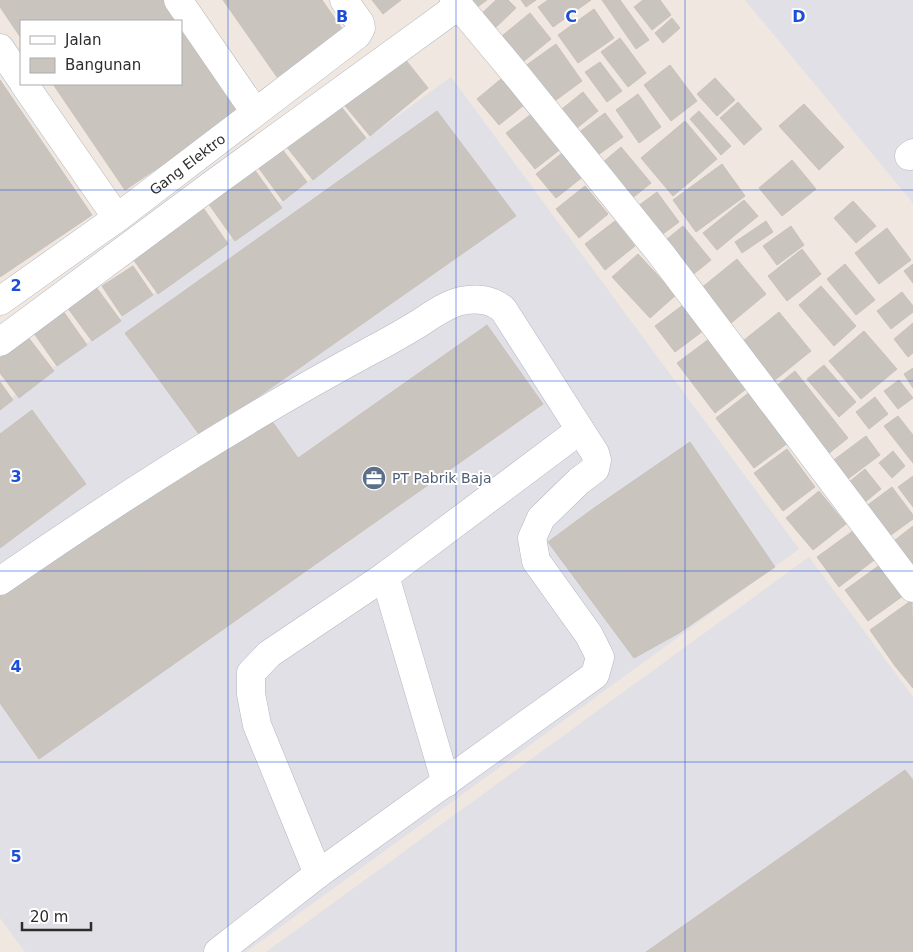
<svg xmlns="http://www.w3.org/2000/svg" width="913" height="952" font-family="'DejaVu Sans',sans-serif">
<rect width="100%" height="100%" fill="#efe7e0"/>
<g fill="#e1e0e7">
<path d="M745,0H913V203Z"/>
<path d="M451,77L799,549L246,952H25L0,918V406Z"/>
<path d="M809,557L913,697V952H266Z"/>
</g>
<g fill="#cac4bf" stroke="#cac2b9">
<path d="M0,0H169L244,110L125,190L53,84H181V21H21V38L0,7Z"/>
<path d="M223,0H322L343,30L277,77Z"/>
<path d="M372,0H401L383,14Z"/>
<path d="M470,0H487L476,8Z"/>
<path d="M496,0H508L516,8L493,30L479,16Z"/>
<path d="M521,0H536L526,7Z"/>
<path d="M548,0H591L553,27L538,7Z"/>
<path d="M602,0H620L649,40L636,49Z"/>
<path d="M643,0H660L671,15L652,30L634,7Z"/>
<path d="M594,9L614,38L578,63L558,35Z"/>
<path d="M530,13L551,39L518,66L497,40Z"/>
<path d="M672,18L680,28L663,43L655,33Z"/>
<path d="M620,38L646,73L628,87L601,52Z"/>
<path d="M556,44L582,81L548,106L521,69Z"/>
<path d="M401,54L428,88L370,136L342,102Z"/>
<path d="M600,62L622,91L607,102L585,72Z"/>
<path d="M670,65L697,101L671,121L644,85Z"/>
<path d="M507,74L529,101L499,125L477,99Z"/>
<path d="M715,78L735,100L717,116L697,94Z"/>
<path d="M0,80L92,215L0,277Z"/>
<path d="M583,92L598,111L572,132L557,113Z"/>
<path d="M638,94L661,127L639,143L616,110Z"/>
<path d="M738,102L762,129L744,145L720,118Z"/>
<path d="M339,104L366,138L313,180L286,146Z"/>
<path d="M804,104L844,147L819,170L779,126Z"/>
<path d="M437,111L516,216L201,437L125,333Z"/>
<path d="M699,111L731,146L721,155L690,119Z"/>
<path d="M534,112L562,148L535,169L506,133Z"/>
<path d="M605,113L623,137L591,160L574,136Z"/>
<path d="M685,121L717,159L673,196L641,158Z"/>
<path d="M621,147L651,183L625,204L596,168Z"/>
<path d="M282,149L307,182L283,201L258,167Z"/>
<path d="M566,150L585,175L556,198L536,174Z"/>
<path d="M792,160L816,189L782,216L759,188Z"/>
<path d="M722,164L745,196L696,232L673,200Z"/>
<path d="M254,169L282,208L235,241L208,203Z"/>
<path d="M585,186L608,214L579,238L556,209Z"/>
<path d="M657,192L679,222L652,242L630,212Z"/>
<path d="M744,200L758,216L717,250L703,233Z"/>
<path d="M853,201L876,226L856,243L834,218Z"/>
<path d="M204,209L228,244L158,294L133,259Z"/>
<path d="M615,221L635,246L605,270L585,244Z"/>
<path d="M766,221L773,232L742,253L735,242Z"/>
<path d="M683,226L711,260L685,281L657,247Z"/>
<path d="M791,226L804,245L777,265L763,246Z"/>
<path d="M887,228L911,260L879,284L855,253Z"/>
<path d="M802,249L821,274L787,301L768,276Z"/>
<path d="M638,254L676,295L650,318L612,277Z"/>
<path d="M737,259L766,294L724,329L695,293Z"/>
<path d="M845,264L875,300L856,315L827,279Z"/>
<path d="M913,264V283L904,271Z"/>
<path d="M133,266L153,295L122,316L102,286Z"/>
<path d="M821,286L856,326L834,346L799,305Z"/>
<path d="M96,287L121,321L92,341L67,307Z"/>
<path d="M902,292L913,306V312L891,329L877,311Z"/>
<path d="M687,302L707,328L675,352L655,326Z"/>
<path d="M63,311L87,345L57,366L33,332Z"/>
<path d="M779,312L811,351L770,384L738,345Z"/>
<path d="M913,323V353L908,357L894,339Z"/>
<path d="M487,325L543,404L39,759L0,703V668Z"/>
<path d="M864,331L897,369L861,399L829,361Z"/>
<path d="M28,337L54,371L19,398L0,373V358Z"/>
<path d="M709,339L746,389L715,413L677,363Z"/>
<path d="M824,365L856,402L839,417L807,379Z"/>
<path d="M913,368V388L904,374Z"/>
<path d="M795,371L848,438L823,458L770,391Z"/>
<path d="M899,380L913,398L898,409L884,391Z"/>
<path d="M0,382L13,400L0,410Z"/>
<path d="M750,392L788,443L754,468L716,418Z"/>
<path d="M875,397L888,414L869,429L856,412Z"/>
<path d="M32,410L86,484L0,548V434Z"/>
<path d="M267,414L298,458L0,668V593Z"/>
<path d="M898,416L913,435V463L884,426Z"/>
<path d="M866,436L880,455L841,484L827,465Z"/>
<path d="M690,442L775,567L728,599L642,475Z"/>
<path d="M787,449L815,487L783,511L754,473Z"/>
<path d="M893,451L905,466L892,478L879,463Z"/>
<path d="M865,469L881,489L859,507L843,487Z"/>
<path d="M642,475L728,599L679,633L594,508Z"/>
<path d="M913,476V507L898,487Z"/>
<path d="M892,487L913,515V519L884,540L861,510Z"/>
<path d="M819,491L846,524L813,550L786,518Z"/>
<path d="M594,508L679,633L634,658L548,542Z"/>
<path d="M913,526V573L890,544Z"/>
<path d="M857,528L878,557L839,587L817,557Z"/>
<path d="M884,562L907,593L868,621L845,590Z"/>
<path d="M912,600L913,654L895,666L870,630Z"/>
<path d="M913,654V688L895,666Z"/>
<path d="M905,770L913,780V952H646Z"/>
</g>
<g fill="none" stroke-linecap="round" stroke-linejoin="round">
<g stroke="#b3b7c1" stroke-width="29">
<g id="minor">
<path d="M178,0L255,112"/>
<path d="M454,0L515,73L661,254L913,588"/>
<path d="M0,48L21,79"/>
<path d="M24,84L117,218"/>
<path d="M909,156L913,153"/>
<path id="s1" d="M0,301L117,218L357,35L361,28L360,23L344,0"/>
<path d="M0,342L217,181L458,6"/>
<path d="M385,576L446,783"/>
<path d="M0,581C120,498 243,419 372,350C388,342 403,333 418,324C432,315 445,305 461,301C477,298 490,299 503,309L595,453L597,460L595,469L579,481L541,518L532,538L536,561L589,635L600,657L595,675L318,874L218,952"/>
<path d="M318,874L257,725L251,694V673L269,654L385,576L580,430"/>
</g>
</g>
<use href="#minor" stroke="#fff" stroke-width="28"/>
</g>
<path fill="none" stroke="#1d4ed8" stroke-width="1" stroke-opacity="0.55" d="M228,0V952M456,0V952M685,0V952M0,190H913M0,381H913M0,571H913M0,762H913"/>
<defs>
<g id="office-disc" transform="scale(1.25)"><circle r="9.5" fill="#5c6f8a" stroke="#fff"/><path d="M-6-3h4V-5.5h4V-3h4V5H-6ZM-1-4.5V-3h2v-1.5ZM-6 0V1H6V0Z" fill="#fff"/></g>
</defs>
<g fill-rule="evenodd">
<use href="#office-disc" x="374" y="478"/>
</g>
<g text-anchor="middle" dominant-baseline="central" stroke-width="4" stroke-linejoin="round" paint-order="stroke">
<g font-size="14" fill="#2d2d2d" stroke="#fff">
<text stroke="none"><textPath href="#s1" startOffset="232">Gang Elektro</textPath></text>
</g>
<g font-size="14" fill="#4e5e75" stroke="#fff" text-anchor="start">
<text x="392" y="478">PT Pabrik Baja</text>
</g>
</g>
<g font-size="16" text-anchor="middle" font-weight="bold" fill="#1d4ed8" stroke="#fff" stroke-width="4" stroke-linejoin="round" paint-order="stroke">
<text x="342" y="22">B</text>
<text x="571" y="22">C</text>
<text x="799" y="22">D</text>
<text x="16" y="291">2</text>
<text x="16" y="482">3</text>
<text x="16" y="672">4</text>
<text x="16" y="862">5</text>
</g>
<rect x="20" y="20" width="162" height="65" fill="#ffffff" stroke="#ababab"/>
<rect x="30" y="36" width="25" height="8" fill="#ffffff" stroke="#ababab"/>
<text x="65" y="45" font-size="15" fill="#2d2d2d">Jalan</text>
<rect x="30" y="58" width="25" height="15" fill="#cac4bf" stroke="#ababab"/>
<text x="65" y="70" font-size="15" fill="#2d2d2d">Bangunan</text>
<path d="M22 922v8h69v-8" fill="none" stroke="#2d2d2d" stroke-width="2.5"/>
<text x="30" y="922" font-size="15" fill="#2d2d2d" stroke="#ffffff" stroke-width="4" paint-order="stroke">20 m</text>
</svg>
